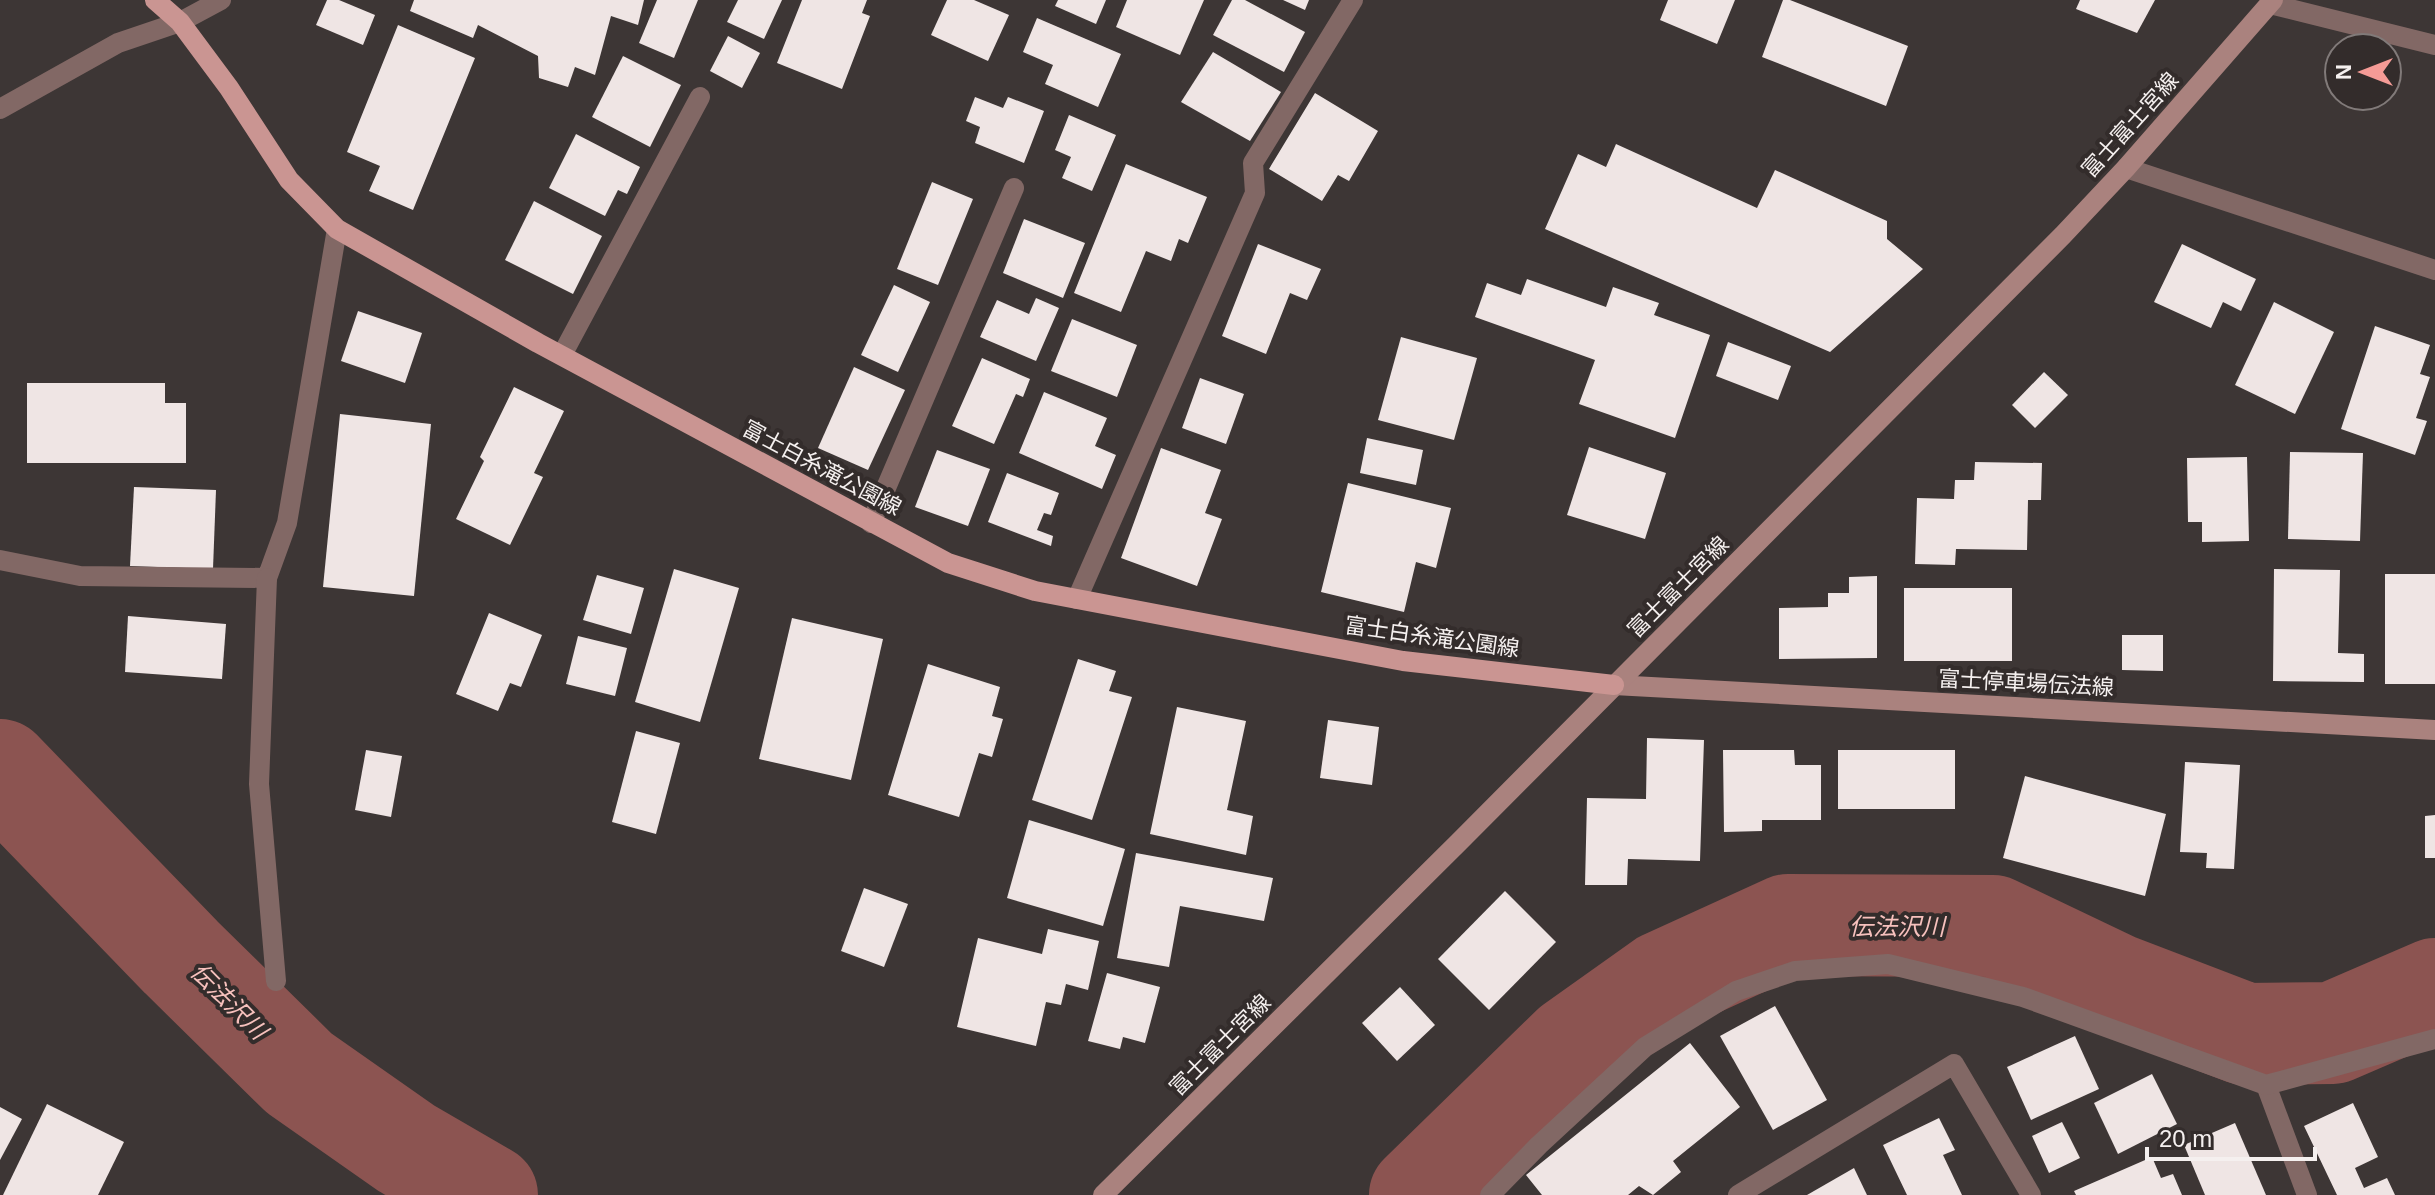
<svg xmlns="http://www.w3.org/2000/svg" width="2435" height="1195" font-family="Arial,'Noto Sans JP',sans-serif">
<rect width="100%" height="100%" fill="#3d3635"/>
<g fill="none" stroke-linecap="round" stroke-linejoin="round">
<g stroke="#8c5451" stroke-width="102">
<path d="M0,770L181,957L299,1073L406,1148L487,1195"/>
<path d="M1420,1195L1573,1046L1663,982L1788,925L1993,926L2117,985L2245,1034L2333,1033L2435,989"/>
</g>
</g>
<g fill="#efe5e4">
<path d="M327,0H339L375,15L363,45L316,25Z"/>
<path d="M414,0H644L638,25L611,16L595,75L575,67L568,87L539,78L538,56L478,25L473,38L410,11Z"/>
<path d="M657,0H698L674,58L639,43Z"/>
<path d="M738,0H782L764,39L727,22Z"/>
<path d="M802,0H867L862,13L870,16L842,89L777,63Z"/>
<path d="M947,0H974L1009,15L988,61L931,35Z"/>
<path d="M1058,0H1106L1096,24L1055,6Z"/>
<path d="M1127,0H1204L1180,55L1116,27Z"/>
<path d="M1232,0H1245L1305,32L1284,72L1213,35Z"/>
<path d="M1283,0H1309L1305,10Z"/>
<path d="M1668,0H1735L1717,44L1660,20Z"/>
<path d="M1783,0H1790L1908,46L1886,106L1762,57Z"/>
<path d="M2080,0H2155L2137,33L2076,9Z"/>
<path d="M1037,18L1121,54L1098,107L1045,84L1053,65L1023,52Z"/>
<path d="M398,25L475,58L413,210L369,191L380,166L347,152Z"/>
<path d="M728,36L760,53L742,88L710,71Z"/>
<path d="M1213,52L1281,92L1250,141L1181,102Z"/>
<path d="M623,56L681,85L650,147L592,117Z"/>
<path d="M1315,93L1378,131L1349,181L1338,175L1322,201L1269,169Z"/>
<path d="M975,97L1003,108L1008,97L1044,111L1024,163L975,143L980,127L966,121Z"/>
<path d="M1069,115L1116,135L1092,191L1062,178L1071,157L1055,150Z"/>
<path d="M576,134L640,167L627,194L618,190L605,216L549,188Z"/>
<path d="M1616,144L1757,208L1775,170L1887,221V239L1923,269L1830,352L1545,229L1578,154L1606,167Z"/>
<path d="M1126,164L1207,197L1188,243L1179,239L1171,261L1146,251L1121,312L1074,293Z"/>
<path d="M932,182L973,199L938,285L897,269Z"/>
<path d="M534,201L602,236L573,294L505,260Z"/>
<path d="M1024,219L1085,243L1063,298L1003,273Z"/>
<path d="M1258,244L1321,269L1307,300L1290,293L1266,354L1222,336Z"/>
<path d="M2182,244L2256,279L2241,311L2223,302L2211,328L2154,302Z"/>
<path d="M1527,279L1606,307L1613,287L1659,303L1654,315L1710,335L1675,438L1579,404L1595,360L1475,317L1487,283L1521,295Z"/>
<path d="M894,285L930,302L898,372L861,355Z"/>
<path d="M1036,298L1059,308L1036,361L980,337L997,300L1029,314Z"/>
<path d="M2274,302L2334,332L2295,414L2235,385Z"/>
<path d="M358,311L422,333L405,383L341,361Z"/>
<path d="M1072,319L1137,345L1117,397L1051,371Z"/>
<path d="M2375,326L2430,345L2420,374L2430,377L2416,418L2427,421L2415,455L2341,429Z"/>
<path d="M1401,337L1477,358L1454,440L1378,420Z"/>
<path d="M1728,342L1791,366L1778,400L1716,376Z"/>
<path d="M982,358L1030,379L1023,397L1016,394L994,444L952,426Z"/>
<path d="M854,367L905,390L868,470L818,448Z"/>
<path d="M2044,372L2068,395L2035,428L2012,405Z"/>
<path d="M1200,378L1244,394L1226,444L1182,428Z"/>
<path d="M27,383H165V403H186V463H27Z"/>
<path d="M514,387L564,411L534,473L543,477L510,545L456,519L484,461L480,457Z"/>
<path d="M1044,392L1107,418L1095,446L1116,455L1102,489L1019,453Z"/>
<path d="M340,414L431,424L414,596L323,587Z"/>
<path d="M1367,438L1423,450L1416,485L1360,473Z"/>
<path d="M1589,447L1666,473L1645,539L1567,515Z"/>
<path d="M1161,448L1221,470L1205,513L1222,519L1197,586L1121,558Z"/>
<path d="M937,450L990,469L968,526L915,507Z"/>
<path d="M2290,452L2363,453L2360,541L2288,539Z"/>
<path d="M2247,457L2249,541L2202,542V522H2188L2187,458Z"/>
<path d="M1975,462L2042,463L2041,500H2028L2027,550L1956,549L1955,565L1915,564L1917,498L1954,499L1955,480H1974Z"/>
<path d="M1007,473L1059,493L1051,515L1044,513L1037,530L1053,536L1051,546L988,522Z"/>
<path d="M1348,483L1451,508L1436,568L1416,562L1404,612L1321,592Z"/>
<path d="M134,487L216,490L213,569L130,566Z"/>
<path d="M674,569L739,588L700,722L635,702Z"/>
<path d="M2274,569L2340,570L2338,653L2364,654V682L2273,681Z"/>
<rect x="2385" y="574" width="50" height="110"/>
<path d="M597,575L644,588L631,634L583,620Z"/>
<path d="M1877,576V658L1779,659V608L1828,607V593H1849V577Z"/>
<rect x="1904" y="588" width="108" height="73"/>
<path d="M489,613L542,635L521,687L510,683L498,711L456,694Z"/>
<path d="M128,616L226,624L222,679L125,672Z"/>
<path d="M792,618L883,639L851,780L759,759Z"/>
<path d="M2122,635H2163V671L2122,670Z"/>
<path d="M578,636L627,648L615,696L566,684Z"/>
<path d="M1078,659L1116,671L1109,691L1132,697L1092,820L1032,800Z"/>
<path d="M928,664L1000,687L992,716L1003,719L992,757L979,753L959,817L888,795Z"/>
<path d="M1177,707L1246,721L1227,810L1253,816L1246,855L1150,834Z"/>
<path d="M1328,720L1379,727L1372,785L1320,778Z"/>
<path d="M636,731L680,743L656,834L612,822Z"/>
<path d="M1647,738L1704,740L1700,861L1628,859L1627,885H1585L1587,798L1646,799Z"/>
<path d="M366,750L402,756L391,817L355,810Z"/>
<path d="M1723,750H1794L1795,765H1821V820H1762V831L1724,832Z"/>
<rect x="1838" y="750" width="117" height="59"/>
<path d="M2185,762L2240,765L2234,869L2206,868L2207,853L2180,852Z"/>
<path d="M2025,776L2166,814L2145,896L2003,858Z"/>
<path d="M2435,815V858H2425V816Z"/>
<path d="M1029,820L1125,849L1103,926L1007,898Z"/>
<path d="M1136,853L1273,878L1264,921L1180,906L1169,967L1117,958Z"/>
<path d="M864,888L908,904L884,967L841,951Z"/>
<path d="M1505,891L1556,942L1489,1010L1438,959Z"/>
<path d="M1048,929L1099,941L1088,990L1066,984L1061,1005L1046,1002L1036,1046L957,1027L978,938L1042,954Z"/>
<path d="M1107,973L1160,987L1145,1043L1123,1037L1120,1049L1088,1041Z"/>
<path d="M1400,987L1435,1025L1397,1061L1362,1023Z"/>
<path d="M1775,1006L1827,1100L1773,1130L1720,1036Z"/>
<path d="M2075,1036L2099,1089L2031,1120L2007,1067Z"/>
<path d="M1690,1043L1740,1107L1673,1161L1681,1172L1653,1195L1639,1186L1628,1195H1542L1526,1175Z"/>
<path d="M2152,1074L2177,1124L2118,1154L2094,1103Z"/>
<path d="M2353,1103L2378,1157L2355,1168L2364,1188L2387,1178L2395,1195H2337L2304,1126Z"/>
<path d="M47,1104L124,1142L98,1195H3Z"/>
<path d="M0,1107L22,1119L0,1160Z"/>
<path d="M1939,1118L1955,1150L1943,1155L1962,1195H1907L1883,1145Z"/>
<path d="M2062,1122L2080,1158L2049,1173L2032,1136Z"/>
<path d="M2235,1123L2266,1195H2205L2184,1145Z"/>
<path d="M2152,1157L2161,1178L2173,1174L2182,1195H2076L2074,1191Z"/>
<path d="M1854,1168L1867,1195H1807Z"/>
</g>
<g fill="none" stroke-linecap="round" stroke-linejoin="round">
<g stroke="#826865" stroke-width="20">
<path d="M2270,4L2435,45"/>
<path d="M562,355L700,97"/>
<path d="M871,523L1014,188"/>
<path d="M0,560L80,576L267,578L287,523L337,229"/>
<path d="M267,578L259,784L276,981"/>
<path d="M1077,599L1255,193L1253,163L1353,0"/>
</g>
<g stroke="#826865" stroke-width="20">
<path d="M0,109L118,43L180,22L221,0"/>
<path d="M2126,168L2435,270"/>
<path d="M2266,1085L2307,1195"/>
<path d="M1490,1195L1539,1145L1645,1047L1736,991L1795,971L1888,964L2023,997L2266,1085L2435,1039"/>
<path d="M1738,1195L1954,1064L2031,1195"/>
</g>
<g stroke="#aa827e" stroke-width="20">
<path d="M1614,685L2435,730"/>
<path d="M1103,1195L1458,843L2063,235L2126,168L2273,0"/>
</g>
<path stroke="#ca9592" stroke-width="20" d="M155,0L180,22L229,88L289,180L337,229L538,343L948,563L1035,591L1403,661L1614,685"/>
</g>
<g text-anchor="middle" dominant-baseline="central" stroke-width="8" stroke-linejoin="round" paint-order="stroke">
<g font-size="22" fill="#f5f0ef" stroke="#332c2b">
<text transform="translate(2130 125) rotate(-48)">富士富士宮線</text>
<text transform="translate(822 468) rotate(28)">富士白糸滝公園線</text>
<text transform="translate(1678 587) rotate(-45)">富士富士宮線</text>
<text transform="translate(1432 637) rotate(8)">富士白糸滝公園線</text>
<text transform="translate(2026 683) rotate(3)">富士停車場伝法線</text>
<text transform="translate(1220 1045) rotate(-45)">富士富士宮線</text>
</g>
<g font-size="24" font-style="italic" fill="#f7c1bd" stroke="#332c2b">
<text x="1897" y="926">伝法沢川</text>
<text transform="translate(229 1001) rotate(45)">伝法沢川</text>
</g>
</g>
<g transform="translate(2363 72) rotate(270)"><circle r="38" fill="#332c2b" stroke="#817a79" stroke-width="2"/>
<path d="M0-6L14 30L0 20L-14 30Z" fill="#f59b96"/>
<text y="-12" font-size="22" font-weight="bold" text-anchor="middle" fill="#f5f0ef">N</text>
</g>
<path d="M2147 1147v12h168v-12" fill="none" stroke="#f5f0ef" stroke-width="4"/>
<text x="2159" y="1147" font-size="24" fill="#f5f0ef" stroke="#332c2b" stroke-width="6" paint-order="stroke">20 m</text>
</svg>
